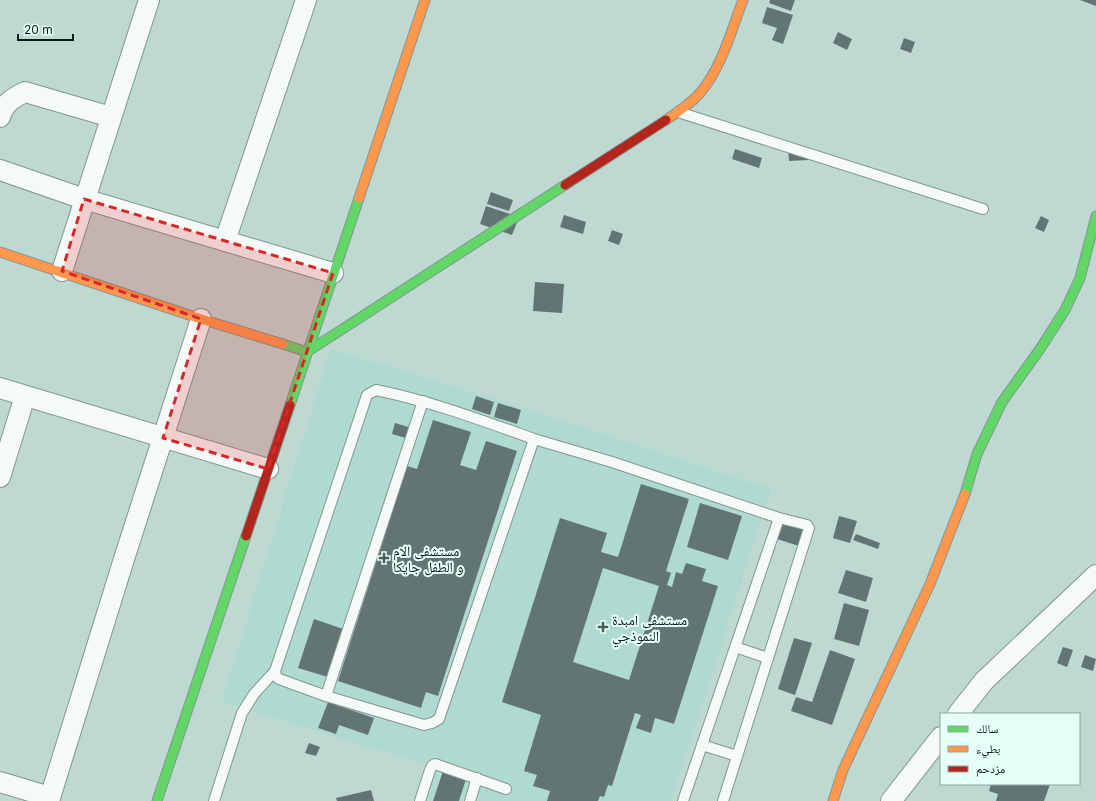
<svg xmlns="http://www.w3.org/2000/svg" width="1096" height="801" font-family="Inter,'Noto Naskh Arabic',sans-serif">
<rect width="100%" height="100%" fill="#bed8d2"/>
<path fill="#afdad0" d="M331,349L546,415L771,489L671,801H428L435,767L222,702Z"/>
<g fill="#627572" fill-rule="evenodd">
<path d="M770,0H795L791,11L769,3Z"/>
<path d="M1080,0H1096V6Z"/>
<path d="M767,7L793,15L783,44L772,40L777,28L762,23Z"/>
<path d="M838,32L852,39L847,50L833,43Z"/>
<path d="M904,38L915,42L911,53L900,49Z"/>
<path d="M807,148L808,160L789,161L788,149Z"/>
<path d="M735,149L762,158L759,168L732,159Z"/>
<path d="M491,192L513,200L509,211L487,204Z"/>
<path d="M486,206L519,217L512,235L480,224Z"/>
<path d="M564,215L586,222L583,234L560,227Z"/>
<path d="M1041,216L1049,220L1044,232L1035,228Z"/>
<path d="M612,230L623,234L619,245L608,241Z"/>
<path d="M535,282L564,284L562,313L533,311Z"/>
<path d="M476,396L494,402L490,415L472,409Z"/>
<path d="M498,403L521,410L517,424L494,417Z"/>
<path d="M433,420L471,432L460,465L476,470L486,441L517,451L438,696L426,692L421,708L338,681L407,466L417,469Z"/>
<path d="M395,423L412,428L409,439L392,434Z"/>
<path d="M641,484L689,499L666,571L671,573L667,585L672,587L676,572L682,574L686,563L706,569L702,581L718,586L674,724L655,718L651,733L636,728L641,715L635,713L612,786L608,785L604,797L600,796L598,801H547L550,791L533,786L537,775L524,771L541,715L502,702L560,518L607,533L601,552L618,557ZM603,568L659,586L629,680L573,662Z"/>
<path d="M700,503L742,516L728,560L687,547Z"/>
<path d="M784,516L807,523L799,546L777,539Z"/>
<path d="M839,516L857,521L850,543L833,538Z"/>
<path d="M856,534L880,543L878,549L853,540Z"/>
<path d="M846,570L873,578L866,602L838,593Z"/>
<path d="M844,603L869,610L859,646L834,639Z"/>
<path d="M314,619L346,630L331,678L298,668Z"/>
<path d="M794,638L812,643L795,695L778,689Z"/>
<path d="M1063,647L1073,650L1067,667L1057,663Z"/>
<path d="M830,650L855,659L832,725L791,711L796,697L812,702Z"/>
<path d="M1085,655L1096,659L1093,671L1081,667Z"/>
<path d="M328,702L374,718L368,735L339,725L336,734L318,728Z"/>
<path d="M309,743L320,747L316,756L305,753Z"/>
<path d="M443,771L466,779L459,801H433Z"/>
<path d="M991,784H1050L1044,801H996L998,794L989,791Z"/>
<path d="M371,790L374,801H337L336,798Z"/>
</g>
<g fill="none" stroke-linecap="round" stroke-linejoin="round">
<g stroke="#829692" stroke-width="12">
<g id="lane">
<path d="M678,112L983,209"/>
<path d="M534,439C481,420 430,401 376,390L367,395L275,671L276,676L279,679L326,696L424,725L432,723L439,719L534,439L612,462L779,518L807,525L809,528L723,801"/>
<path d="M735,647L768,658"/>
<path d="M326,696L423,401"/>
<path d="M702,745L737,756"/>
<path d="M214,801L242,713L254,694L275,671"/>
<path d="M420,801L430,770L432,766L435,764L506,789"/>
<path d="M470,801L477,778"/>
<path d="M683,801L779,518"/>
</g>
</g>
<g stroke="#829692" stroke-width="22">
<g id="street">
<path d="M0,117C4,103 13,98 25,92L111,117"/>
<path d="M0,170L84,199L333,273"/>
<path d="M225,241L306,0"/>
<path d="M62,271L149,0"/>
<path d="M0,388L268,469"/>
<path d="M0,477L25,396"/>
<path d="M958,714L984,681L1096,575"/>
<path d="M0,782L50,797"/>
<path d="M49,801L124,559L201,319"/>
<path d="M891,801L941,737"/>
</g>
</g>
<g stroke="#829692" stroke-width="11">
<g id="fast">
<path d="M283,344L307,352L565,185"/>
<path d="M290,405L359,198"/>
<path d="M965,494L977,454L1002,402L1040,349L1065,310L1080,278L1096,216"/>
<path d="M157,801L246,536"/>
</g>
</g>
<g stroke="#829692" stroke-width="11">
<g id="slow">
<path d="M666,120C678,112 691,103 700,93C722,67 731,31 743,0"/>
<path d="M359,198L425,0"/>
<path d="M0,252L201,319L283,344"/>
<path d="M833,801L843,770L930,584L965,494"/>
</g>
</g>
<g stroke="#829692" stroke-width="11">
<g id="jam">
<path d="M565,185L666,120"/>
<path d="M246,536L290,405"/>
</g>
</g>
<use href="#lane" stroke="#f5f9f8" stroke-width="10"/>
<use href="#street" stroke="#f5f9f8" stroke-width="20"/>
<use href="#fast" stroke="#63d668" stroke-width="9"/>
<use href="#slow" stroke="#ff974d" stroke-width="9"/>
<use href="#jam" stroke="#b3261e" stroke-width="9"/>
</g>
<path fill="#d62828" fill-opacity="0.2" stroke="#d62828" stroke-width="3" stroke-dasharray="8 5" stroke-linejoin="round" d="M84,199L333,273L268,469L163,438L201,319L62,271Z"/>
<g fill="#485c58" stroke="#e7fff9" stroke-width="1.5">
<path d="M382 552h4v4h4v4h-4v4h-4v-4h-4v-4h4z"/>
<path d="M601 621h4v4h4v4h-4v4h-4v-4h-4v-4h4z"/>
</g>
<g text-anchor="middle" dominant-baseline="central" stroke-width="4" stroke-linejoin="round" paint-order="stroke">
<g font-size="14" fill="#081a17" stroke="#e7fff9" text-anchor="start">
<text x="393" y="550">مستشفى الام<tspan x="393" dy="16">و الطفل جايكا</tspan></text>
<text x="612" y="619">مستشفى امبدة<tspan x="612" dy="16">النموذجي</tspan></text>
</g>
</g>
<rect x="940" y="713" width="140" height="72" fill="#e7fff9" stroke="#8ea39f"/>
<rect x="948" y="726" width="20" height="6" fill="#63d668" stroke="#8ea39f"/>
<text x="976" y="733" font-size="12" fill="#081a17">سالك</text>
<rect x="948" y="746" width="20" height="6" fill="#ff974d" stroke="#8ea39f"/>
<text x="976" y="753" font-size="12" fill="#081a17">بطيء</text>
<rect x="948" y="766" width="20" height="6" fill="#b3261e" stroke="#8ea39f"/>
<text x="976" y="773" font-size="12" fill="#081a17">مزدحم</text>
<path d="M18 34v6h55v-6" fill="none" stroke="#081a17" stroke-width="2"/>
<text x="24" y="34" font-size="12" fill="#081a17" stroke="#e7fff9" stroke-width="3" paint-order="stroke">20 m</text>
</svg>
